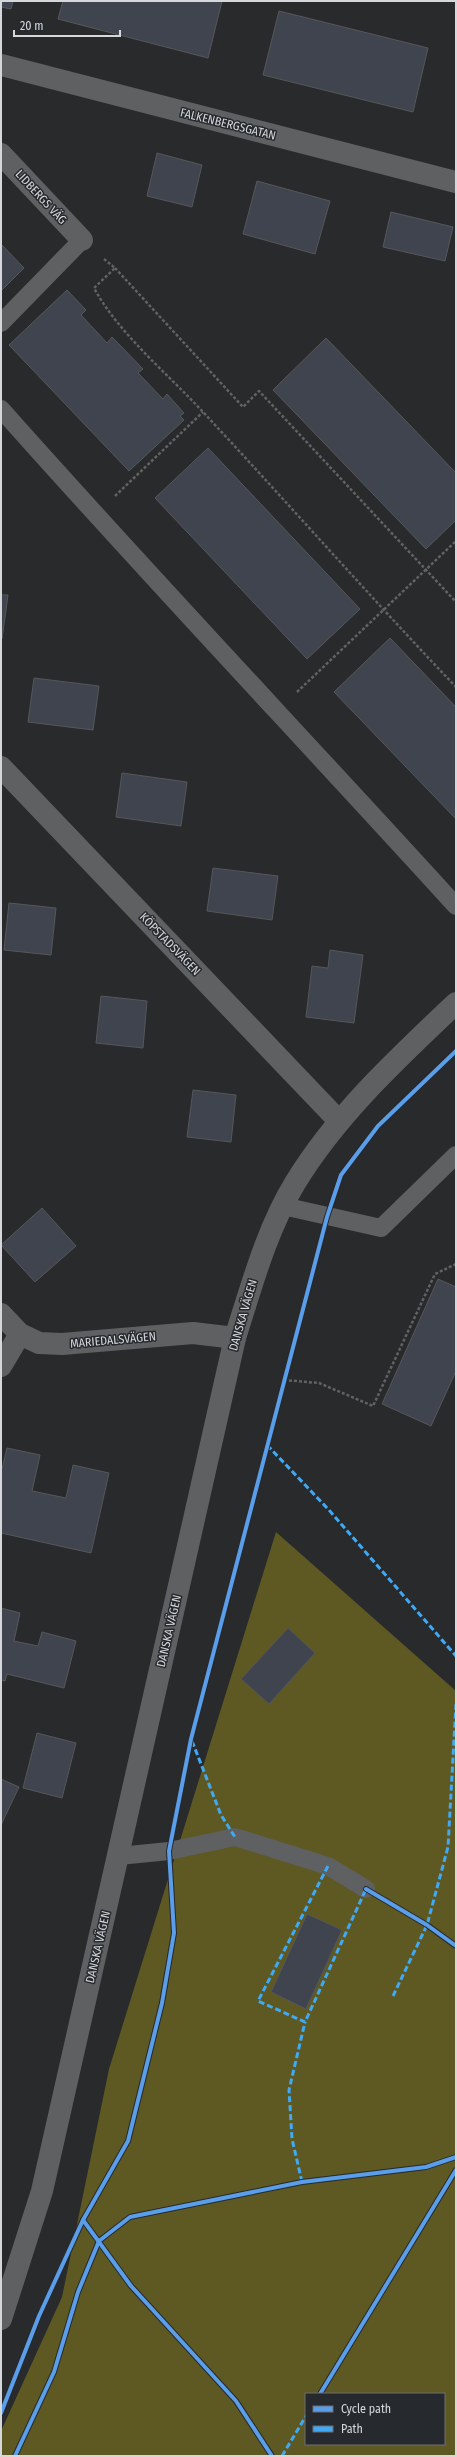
<svg xmlns="http://www.w3.org/2000/svg" width="457" height="2457" font-family="'Fira Sans Condensed',sans-serif">
<rect width="100%" height="100%" fill="#282a2c"/>
<path fill="#5e5822" fill-rule="evenodd" d="M276,1532L456,1691V2456H1V2431L62,2297L109,2069ZM306,2394H444V2444H306Z"/>
<g fill="#3f444f" stroke="#56575a">
<path d="M1,1H13L11,9L1,7Z"/>
<path d="M63,1H222L208,58L58,19Z"/>
<path d="M279,11L428,48L413,112L263,75Z"/>
<path d="M157,153L202,165L192,207L147,196Z"/>
<path d="M257,181L330,201L315,254L243,234Z"/>
<path d="M391,212L453,227L445,261L383,247Z"/>
<path d="M1,244L24,268L1,291Z"/>
<path d="M67,290L86,310L81,315L107,343L112,337L143,369L138,373L163,399L167,394L184,413L180,416L184,420L129,471L9,345Z"/>
<path d="M326,338L456,473V520L426,549L273,390Z"/>
<path d="M208,448L360,609L307,659L155,498Z"/>
<path d="M1,595H8L2,639H1Z"/>
<path d="M390,638L456,707V819L334,692Z"/>
<path d="M34,678L99,686L93,730L28,722Z"/>
<path d="M122,773L187,782L181,826L116,817Z"/>
<path d="M213,868L278,876L272,920L207,911Z"/>
<path d="M9,903L56,908L51,955L4,950Z"/>
<path d="M330,950L363,955L354,1023L306,1017L312,966L328,968Z"/>
<path d="M101,996L147,1001L143,1048L96,1043Z"/>
<path d="M193,1090L236,1095L231,1142L187,1137Z"/>
<path d="M42,1208L76,1246L35,1282L1,1245Z"/>
<path d="M438,1279L456,1287V1371L431,1426L382,1404Z"/>
<path d="M7,1448L40,1455L32,1491L66,1498L73,1465L109,1473L91,1553L1,1533V1473Z"/>
<path d="M1,1608L20,1613L14,1641L38,1646L42,1632L76,1641L64,1688L7,1674L5,1681L1,1680Z"/>
<path d="M288,1628L315,1653L269,1704L241,1679Z"/>
<path d="M37,1733L76,1743L62,1798L23,1788Z"/>
<path d="M1,1779L19,1787L1,1825Z"/>
<path d="M307,1914L342,1930L306,2009L271,1992Z"/>
</g>
<g fill="none" stroke-linecap="round" stroke-linejoin="round">
<g stroke="#616263" stroke-width="2.5" stroke-dasharray="3 2" stroke-linecap="butt">
<path d="M104,259L115,268L94,288C119,334 167,373 203,412C288,503 370,597 456,687"/>
<path d="M115,268L243,407L259,391L456,602"/>
<path d="M115,496L203,412"/>
<path d="M297,692L456,541"/>
<path d="M284,1380L319,1383L373,1406L435,1274L456,1264"/>
</g>
<g stroke="#5f6061" stroke-width="18">
<path d="M1,323L82,240"/>
<path d="M1,409C150,577 305,740 456,906"/>
<path d="M283,1206L381,1228L456,1155"/>
<path d="M119,1856L169,1851L235,1837L328,1866L366,1889"/>
</g>
<g stroke="#5f6061" stroke-width="22">
<path d="M1,65L456,182"/>
<path d="M1,154L82,240"/>
<path d="M1,767L339,1121"/>
<path d="M1,1314L20,1334L39,1343L62,1344L193,1333L235,1338"/>
<path d="M1,1366L20,1334"/>
<path d="M1,2319L42,2191L235,1338C252,1285 266,1231 295,1183C337,1114 398,1058 456,1003"/>
</g>
<g stroke="#3fa9f5" stroke-width="3" stroke-dasharray="6 3" stroke-linecap="butt">
<path d="M267,1445L329,1510L456,1656"/>
<path d="M192,1741L221,1815L235,1837"/>
<path d="M328,1866L258,2001L305,2022L366,1889L368,1890"/>
<path d="M393,1996L427,1925L448,1847L456,1704"/>
<path d="M302,2182L292,2139L289,2090L305,2022"/>
<path d="M282,2456L306,2416"/>
</g>
<g stroke="#26292e" stroke-width="6">
<g id="cycleway">
<path d="M366,1889L427,1925L456,1946"/>
<path d="M83,2220L131,2286L236,2401L272,2456"/>
<path d="M320,2394L456,2170"/>
<path d="M1,2413L39,2316L83,2220L128,2141L162,2003L174,1933L169,1851L191,1739L327,1217L341,1175L378,1126L456,1051"/>
<path d="M15,2456L54,2372L78,2292L99,2241L130,2217L302,2182L426,2167L456,2157"/>
</g>
</g>
<use href="#cycleway" stroke="#5a9eea" stroke-width="4"/>
</g>
<g text-anchor="middle" dominant-baseline="central" stroke-width="3" stroke-linejoin="round" paint-order="stroke">
<g font-size="12" fill="#d5d7db" stroke="#26292e">
<text transform="translate(228 124) rotate(14)">FALKENBERGSGATAN</text>
<text transform="translate(41 197) rotate(47)">LIDBERGS VÄG</text>
<text transform="translate(170 944) rotate(46)">KÖPSTADSVÄGEN</text>
<text transform="translate(243 1315) rotate(-74)">DANSKA VÄGEN</text>
<text transform="translate(113 1340) rotate(-5)">MARIEDALSVÄGEN</text>
<text transform="translate(169 1631) rotate(-77)">DANSKA VÄGEN</text>
<text transform="translate(98 1947) rotate(-77)">DANSKA VÄGEN</text>
</g>
</g>
<rect width="457" height="2457" fill="none" stroke="#d5d7db" stroke-width="4"/>
<rect x="305" y="2393" width="140" height="52" fill="#26292e" stroke="#6c6f73"/>
<rect x="313" y="2406" width="20" height="6" fill="#5a9eea" stroke="#6c6f73"/>
<text x="341" y="2413" font-size="12" fill="#d5d7db">Cycle path</text>
<rect x="313" y="2426" width="20" height="6" fill="#3fa9f5" stroke="#6c6f73"/>
<text x="341" y="2433" font-size="12" fill="#d5d7db">Path</text>
<path d="M14 30v6h106v-6" fill="none" stroke="#d5d7db" stroke-width="2"/>
<text x="20" y="30" font-size="12" fill="#d5d7db" stroke="#26292e" stroke-width="3" paint-order="stroke">20 m</text>
</svg>
